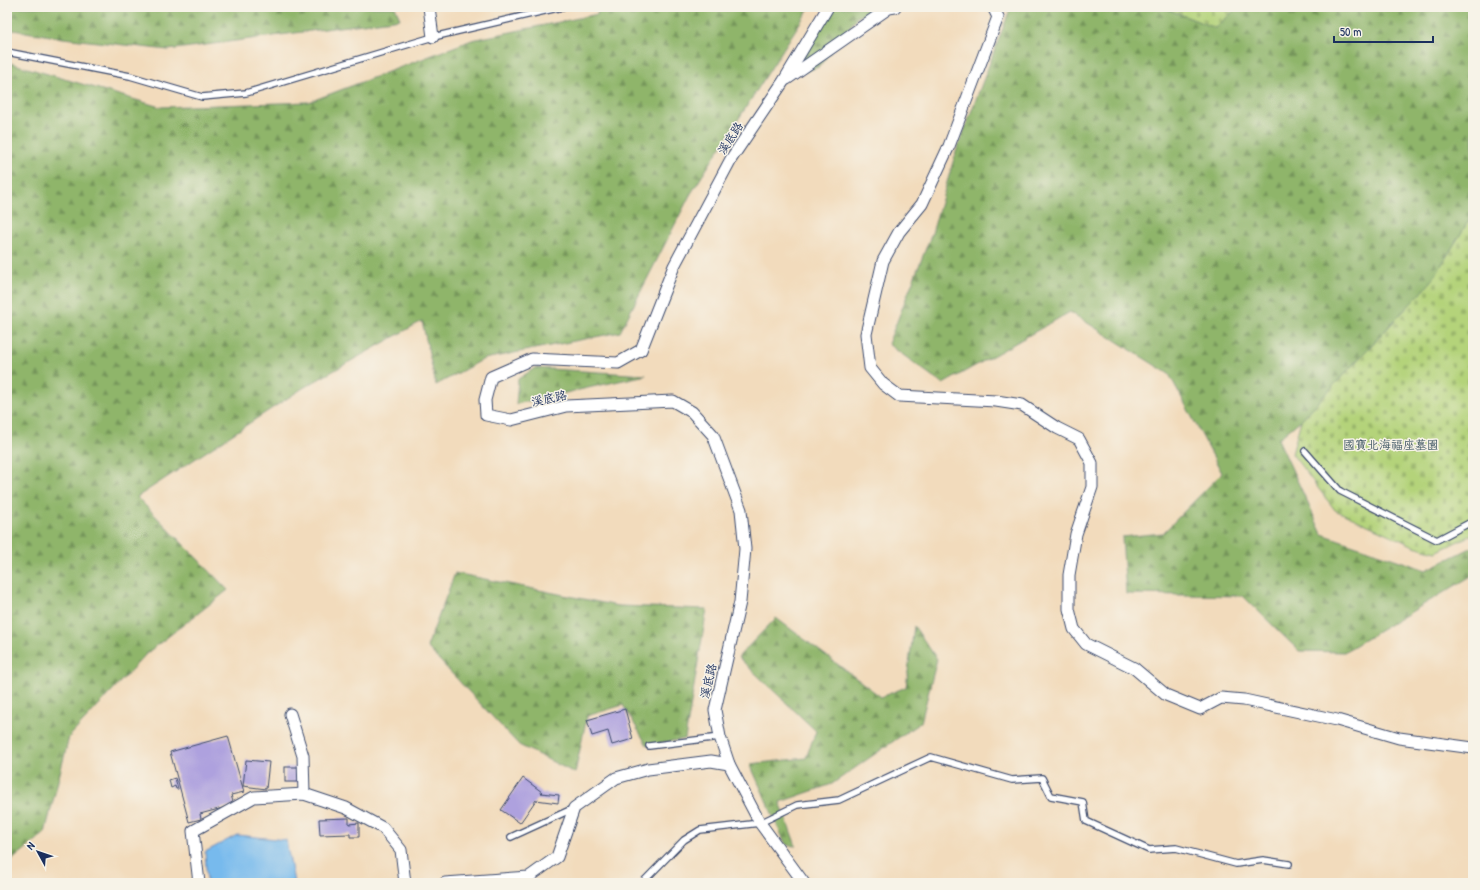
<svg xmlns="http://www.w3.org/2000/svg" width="1480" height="890" font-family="'Patrick Hand','LXGW WenKai TC',sans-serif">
<defs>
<pattern id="forest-firs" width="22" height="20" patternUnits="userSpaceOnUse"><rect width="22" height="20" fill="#8fb56a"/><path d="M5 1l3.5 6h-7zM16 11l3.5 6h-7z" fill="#74945a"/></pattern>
<pattern id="cemetery-stones" width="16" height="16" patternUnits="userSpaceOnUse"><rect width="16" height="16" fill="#b4d37a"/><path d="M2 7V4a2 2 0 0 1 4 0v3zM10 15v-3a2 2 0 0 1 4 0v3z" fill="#9ab56c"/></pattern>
</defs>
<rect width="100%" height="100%" fill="#f7f3e8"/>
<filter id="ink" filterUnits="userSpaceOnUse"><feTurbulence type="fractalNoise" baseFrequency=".025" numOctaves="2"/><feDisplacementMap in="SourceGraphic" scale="8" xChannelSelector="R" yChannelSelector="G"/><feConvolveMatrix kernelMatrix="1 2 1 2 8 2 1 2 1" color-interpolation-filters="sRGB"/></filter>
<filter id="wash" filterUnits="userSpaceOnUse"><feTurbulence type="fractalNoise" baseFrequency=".012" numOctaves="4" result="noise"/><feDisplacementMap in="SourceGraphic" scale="16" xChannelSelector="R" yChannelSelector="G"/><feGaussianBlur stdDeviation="0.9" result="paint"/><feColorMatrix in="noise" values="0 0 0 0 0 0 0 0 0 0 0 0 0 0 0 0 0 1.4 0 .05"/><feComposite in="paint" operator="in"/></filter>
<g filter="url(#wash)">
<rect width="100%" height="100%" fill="#f2dbbc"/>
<g fill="url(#forest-firs)" stroke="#557264">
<path d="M7,7H395L400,19L168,50L63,38L7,29Z"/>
<path d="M597,7H810L690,195L620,332L484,359L436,385L422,321L303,388L137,497L228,590L147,653L69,737L45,833L7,864V62L160,107L309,102L472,40L598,14Z"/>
<path d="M831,7H888L858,16L819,67L790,76Z"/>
<path d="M1011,7H1162L1215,28L1238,7H1473V214L1431,282L1301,420L1278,439L1322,534L1426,570L1473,547V575L1344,652L1299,651L1243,596L1126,594L1122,537L1163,533L1222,473L1169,374L1070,312L943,384L888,344L932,233L956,152Z"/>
<path d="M535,368L646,375L516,404L518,379Z"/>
<path d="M455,573L618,606L707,609L685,739L647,745L623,705L587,716L575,773L519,745L427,647Z"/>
<path d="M776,618L881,697L906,687L914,626L937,659L921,722L832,784L780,802L796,846L786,845L750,764L806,758L816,731L738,657Z"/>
</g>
<g fill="url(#cemetery-stones)" stroke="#68816c">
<path d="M1162,7H1238L1215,28Z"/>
<path d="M1473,214V534L1436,552L1414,546L1335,510L1292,454L1301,420L1431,282Z"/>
</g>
<path fill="#77baed" stroke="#4974a6" d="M237,835L286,840L294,882L207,883L205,852Z"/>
<g id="blocks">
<g fill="#aea1de">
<path d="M625,709L633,739L612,745L608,731L592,736L587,720Z"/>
<path d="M228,736L244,792L231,795L234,805L200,814L201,819L189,822L170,752Z"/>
<path d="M246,760L269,762L266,789L243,786Z"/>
<rect x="285" y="767" width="14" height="15"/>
<path d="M175,778L178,789H176L175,786L171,788L169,780Z"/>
<path d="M523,778L542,792L541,793L559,795L558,803L536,800L520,823L501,810Z"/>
<path d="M349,818V824L359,823V837H350V834L320,835L319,819Z"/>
</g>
</g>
</g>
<g filter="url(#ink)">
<use href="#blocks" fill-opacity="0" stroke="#3b496c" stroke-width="1"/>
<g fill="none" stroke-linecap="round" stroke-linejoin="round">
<g stroke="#3b496c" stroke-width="8">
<g id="lane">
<path d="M7,52L130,76L202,97L246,93L433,37L562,7"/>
<path d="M1305,451L1340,491L1437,540L1473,521"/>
<path d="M649,746L720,737"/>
<path d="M511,837L572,809"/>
<path d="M642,883L684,840L700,830L760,823L797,805L839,800L931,757L1012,780L1042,778L1051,796L1083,802L1086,821L1149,850L1176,848L1236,864L1263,860L1289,864"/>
</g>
</g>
<g stroke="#3b496c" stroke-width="13">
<g id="street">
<path d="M429,7L433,37"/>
<path d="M993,7L998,17L949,146L922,204L899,232L883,261L866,334L870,368L883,384L899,396L996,401L1022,405L1057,428L1079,439L1092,463V487L1076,534L1069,575V609L1074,629L1086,644L1134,668L1166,695L1200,709L1221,698L1244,700L1337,720L1399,738L1473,748"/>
<path d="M787,79L866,24L889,8L895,7"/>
<path d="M290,714L303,756L304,794"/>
<path d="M199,883L193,831L254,797L304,794L346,808L383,828L401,850L405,883"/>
<path d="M445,883L529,877L557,857L574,808L616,778L648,769L711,761L729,764"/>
<path d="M804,883L760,823L729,764L720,737L715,710L740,602L745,549L741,510L713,435L692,412L673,401L566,406L511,420L486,415L485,400L491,377L532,359L618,363L641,350L674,266L731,159L783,82L828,7"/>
</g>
</g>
<use href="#lane" stroke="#fff" stroke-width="5.5"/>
<use href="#street" stroke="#fff" stroke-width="11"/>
</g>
</g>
<g text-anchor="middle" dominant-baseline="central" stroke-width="3" stroke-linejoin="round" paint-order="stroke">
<g font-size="12" fill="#1b2f5e" stroke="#f7f3e8">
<text transform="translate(730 138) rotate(-57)">溪底路</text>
<text transform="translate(549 398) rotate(-12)">溪底路</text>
<text transform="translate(708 681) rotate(-77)">溪底路</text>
</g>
<g font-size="12" fill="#415865" stroke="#f7f3e8">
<text x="1391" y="444">國寶北海福座墓園</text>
</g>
</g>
<rect width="1480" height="890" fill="none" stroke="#f7f3e8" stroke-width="24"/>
<g transform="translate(38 852) rotate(310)" stroke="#f7f3e8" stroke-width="3" paint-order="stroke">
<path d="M0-3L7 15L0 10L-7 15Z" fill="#1b2f5e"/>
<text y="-6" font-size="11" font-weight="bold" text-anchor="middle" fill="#1b2f5e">N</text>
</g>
<path d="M1334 36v6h99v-6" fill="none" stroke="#1b2f5e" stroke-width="2"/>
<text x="1340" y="36" font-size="12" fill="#1b2f5e" stroke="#f7f3e8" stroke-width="3" paint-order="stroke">50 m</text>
</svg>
